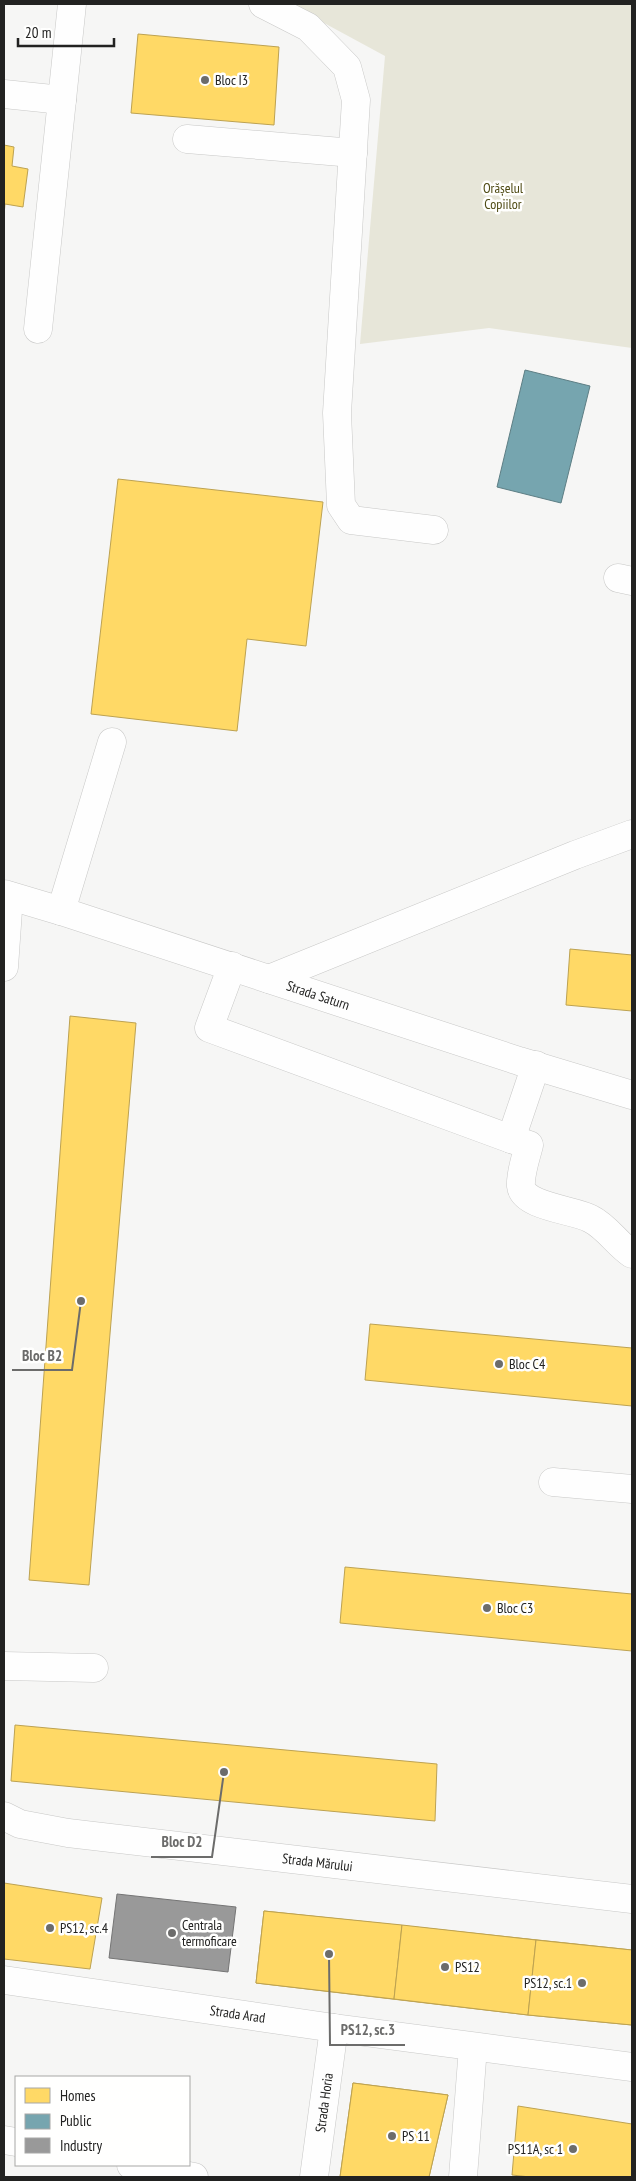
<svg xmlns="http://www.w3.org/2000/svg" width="636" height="2181" font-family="'PT Sans Narrow',sans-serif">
<rect width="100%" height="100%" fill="#f6f6f5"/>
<path fill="#e7e6d9" d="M289,4H632V348L489,328L360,344L385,56Z"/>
<g fill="#ffd966" stroke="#bda251">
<path d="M138,34L279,47L274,125L131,113Z"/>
<path d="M4,145L14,147L12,166L28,169L23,207L5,204L4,215Z"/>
<path d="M118,479L323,502L306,646L247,639L237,731L91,714Z"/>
<path d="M570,949L632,955V1011L566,1005Z"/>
<path d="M70,1016L136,1023L89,1585L29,1580Z"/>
<path d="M370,1324L632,1348V1406L365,1380Z"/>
<path d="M345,1567L632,1594V1651L340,1623Z"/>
<path d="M15,1725L437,1764L435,1821L11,1781Z"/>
<path d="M4,1883L102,1898L90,1969L4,1959Z"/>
<path d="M264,1911L632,1950V2025L528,2015L256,1983Z"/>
<path d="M264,1911L402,1925L394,1999L256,1983Z"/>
<path d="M402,1925L536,1940L528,2015L394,1999Z"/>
<path d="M536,1940L632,1950V2025L528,2015Z"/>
<path d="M353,2083L448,2095L429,2177H340Z"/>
<path d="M353,2083L448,2095L429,2177H340Z"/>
<path d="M518,2106L632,2124V2177H530L512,2175Z"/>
</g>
<path fill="#76a5af" stroke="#5d7e84" d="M525,370L590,386L561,503L497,487Z"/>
<path fill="#999" stroke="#757575" d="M117,1894L236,1907L228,1972L109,1958Z"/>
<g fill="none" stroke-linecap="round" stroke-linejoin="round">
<g stroke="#c8c8c7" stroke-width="29">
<g id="minor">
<path d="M263,4L308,27L347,67L356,100L337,413L341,505L351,520L434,530"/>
<path d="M4,94L62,100"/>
<path d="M187,139L353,153"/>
<path d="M38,329L72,4"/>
<path d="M618,578L632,581"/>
<path id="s1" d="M4,894L61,911L519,1061L632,1095"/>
<path d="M61,911L112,742"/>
<path d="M232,966L209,1028L511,1139L536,1065"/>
<path d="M4,967L9,896"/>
<path d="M269,979L575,855L632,834"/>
<path d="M511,1139L529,1145C526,1157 520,1174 521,1186C523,1207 576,1210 591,1219C607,1227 617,1244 632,1254"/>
<path d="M553,1482L632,1489"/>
<path d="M4,1666L94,1668"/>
<path id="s2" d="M4,1816L20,1824L68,1833L632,1899"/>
<path id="s3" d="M4,1980L334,2028L632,2067"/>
<path d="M4,2140L16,2142"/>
<path d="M131,2165L194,2177"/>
<path id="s4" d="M314,2177L334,2028"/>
<path d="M463,2177L473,2047"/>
</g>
</g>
<use href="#minor" stroke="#fefefe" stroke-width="28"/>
</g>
<g fill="#6c6c6b" stroke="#fffffe" stroke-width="2">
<circle cx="205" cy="80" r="5"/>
<circle cx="499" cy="1364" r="5"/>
<circle cx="487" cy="1608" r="5"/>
<circle cx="50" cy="1928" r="5"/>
<circle cx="172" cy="1933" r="5"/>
<circle cx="445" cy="1967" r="5"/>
<circle cx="582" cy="1983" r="5"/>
<circle cx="392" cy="2136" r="5"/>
<circle cx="573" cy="2149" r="5"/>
</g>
<g text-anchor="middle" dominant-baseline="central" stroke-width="5" stroke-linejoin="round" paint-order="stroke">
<g font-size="14" fill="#222221" stroke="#fffffe" text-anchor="start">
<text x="215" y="80">Bloc I3</text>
<text x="509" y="1364">Bloc C4</text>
<text x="497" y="1608">Bloc C3</text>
<text x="182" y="1925">Centrala<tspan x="182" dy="16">termoficare</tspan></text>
<text x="60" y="1928">PS12, sc.4</text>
<text x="455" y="1967">PS12</text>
<text x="572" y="1983" text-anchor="end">PS12, sc.1</text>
<text x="402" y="2136">PS 11</text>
<text x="563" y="2149" text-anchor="end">PS11A, sc 1</text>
</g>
<g font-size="14" fill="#4f4b14" stroke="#fffffe">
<text x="503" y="188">Orășelul<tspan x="503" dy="16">Copiilor</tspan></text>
</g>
<g font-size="14" fill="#222221" stroke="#fffffe">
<text stroke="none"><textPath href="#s1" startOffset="330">Strada Saturn</textPath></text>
<text stroke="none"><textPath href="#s2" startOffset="318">Strada Mărului</textPath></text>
<text stroke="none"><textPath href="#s3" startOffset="236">Strada Arad</textPath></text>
<text stroke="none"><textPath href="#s4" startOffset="75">Strada Horia</textPath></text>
</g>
</g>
<path fill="none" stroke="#6c6c6b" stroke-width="2" d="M81 1301L72 1370H12M224 1772L212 1857H151M329 1954L330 2045H405"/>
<g fill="#6c6c6b" stroke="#fffffe" stroke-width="2">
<circle cx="81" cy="1301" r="5"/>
<circle cx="224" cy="1772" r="5"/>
<circle cx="329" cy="1954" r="5"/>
</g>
<g font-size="15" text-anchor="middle" font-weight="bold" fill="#6c6c6b" stroke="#fffffe" stroke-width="5" stroke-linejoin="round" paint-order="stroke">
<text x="42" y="1361">Bloc B2</text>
<text x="182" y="1847">Bloc D2</text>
<text x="368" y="2035">PS12, sc.3</text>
</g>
<rect width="636" height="2181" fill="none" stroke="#222221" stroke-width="10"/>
<rect x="15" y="2076" width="175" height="90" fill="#fffffe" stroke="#a7a7a6"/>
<rect x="25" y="2088" width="25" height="15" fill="#ffd966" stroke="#a7a7a6"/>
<text x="60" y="2101" font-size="15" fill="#222221">Homes</text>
<rect x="25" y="2114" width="25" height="15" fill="#76a5af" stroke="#a7a7a6"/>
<text x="60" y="2126" font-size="15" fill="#222221">Public</text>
<rect x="25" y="2138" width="25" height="15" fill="#999999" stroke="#a7a7a6"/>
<text x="60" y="2151" font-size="15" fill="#222221">Industry</text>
<path d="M18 38v8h96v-8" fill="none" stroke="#222221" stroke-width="2.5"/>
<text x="25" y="38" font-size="15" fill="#222221" stroke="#fffffe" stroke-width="4" paint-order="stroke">20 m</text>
</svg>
